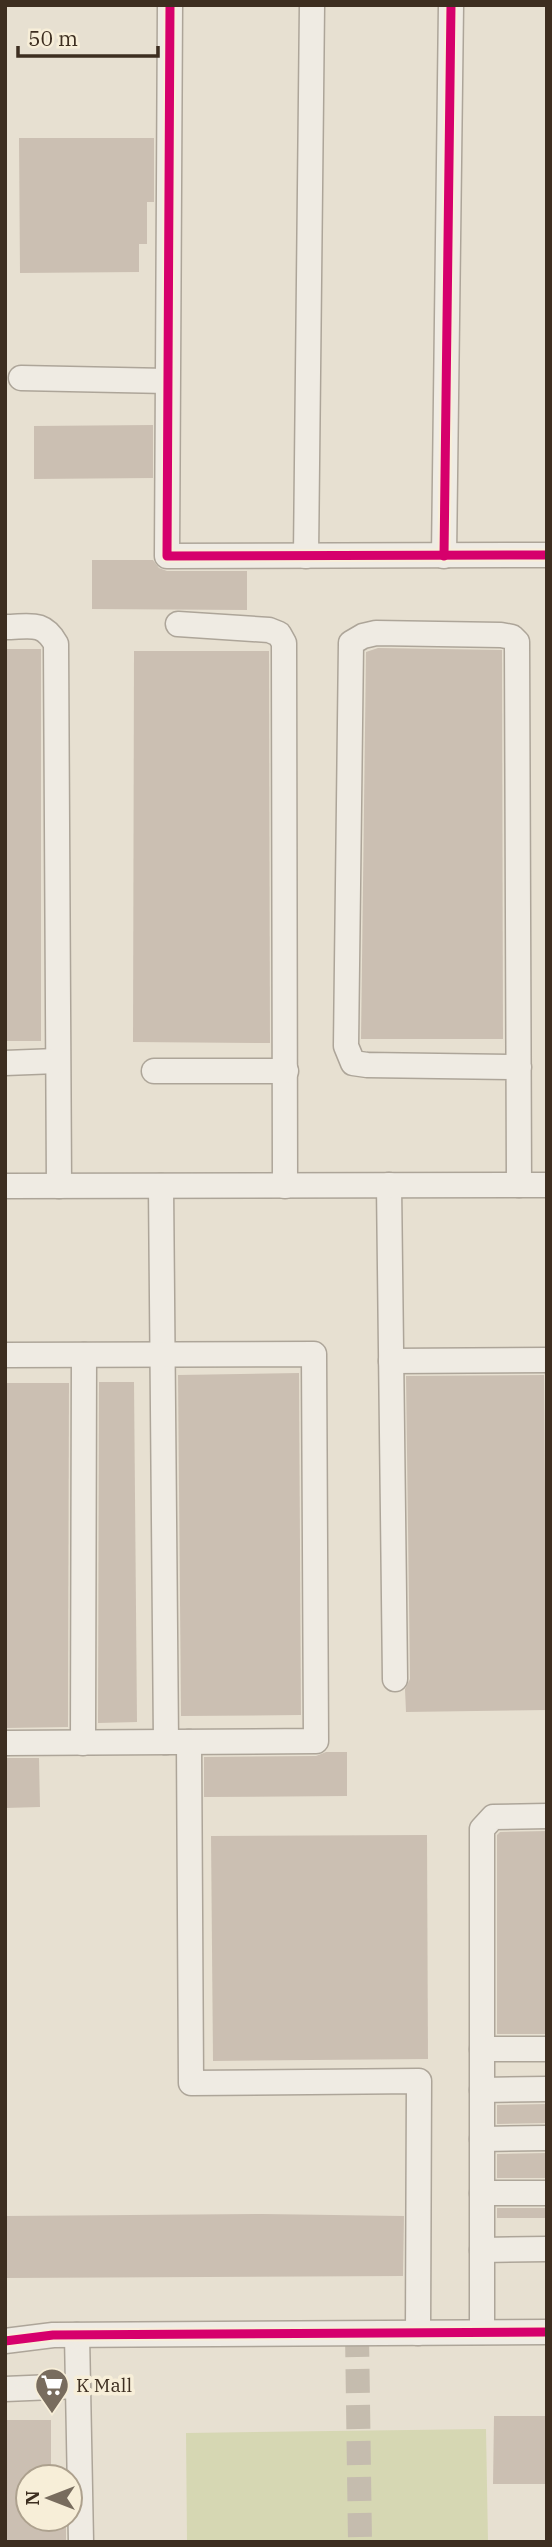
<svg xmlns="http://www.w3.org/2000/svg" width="552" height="2547" font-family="'IBM Plex Serif',serif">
<rect width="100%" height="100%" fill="#e7e0d1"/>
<path fill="#d6d7b3" d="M486,2429L488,2542H187L186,2433Z"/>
<g fill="#cbbfb2">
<path d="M19,138H154V202H147V244H139V272L20,273Z"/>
<path d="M153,425V478L34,479V426Z"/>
<path d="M92,560H153L159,568L167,571H247V610L92,609Z"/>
<path d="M378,648L502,650L503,1039H361L366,652Z"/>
<rect x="5" y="649" width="36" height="392"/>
<path d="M134,651H269L270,1043L133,1042Z"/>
<path d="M299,1373L301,1715L181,1716L178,1375Z"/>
<path d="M544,1375L547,1710L406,1712L405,1689L410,1679L406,1376Z"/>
<path d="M99,1382H134L137,1722L98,1723Z"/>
<path d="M5,1383H69L68,1727L5,1728Z"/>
<path d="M326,1752H347V1796L204,1797V1757L316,1756Z"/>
<path d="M5,1758H39L40,1807L5,1808Z"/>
<path d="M547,1831V2034H497V1835L500,1832Z"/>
<path d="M427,1835L428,2059L213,2061L211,1836Z"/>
<path d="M547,2104V2123L497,2124V2105Z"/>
<path d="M547,2153V2178H497V2154Z"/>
<rect x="497" y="2208" width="50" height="10"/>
<path d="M263,2214L404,2216L403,2276L5,2278V2216Z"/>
<path d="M494,2416H547V2484H493Z"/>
<path d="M5,2420H51V2477H28V2519H66V2542H5Z"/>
</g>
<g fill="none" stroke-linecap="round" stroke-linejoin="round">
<path stroke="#c5bcae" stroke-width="24" stroke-dasharray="24 12" stroke-linecap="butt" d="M357,2333L360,2542"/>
<g stroke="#ada599" stroke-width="27">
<g id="minor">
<path d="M170,5L167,556L547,555"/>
<path d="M21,378L167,381"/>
<path d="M306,556L312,5"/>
<path d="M444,556L451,5"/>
<path d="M178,624L269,630L279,634L284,643L285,1186"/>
<path d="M5,627C29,627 43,620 56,644L59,1186"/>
<path d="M5,1063L57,1061"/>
<path d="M519,1067L367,1065L353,1063L346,1046L351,643L363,636L376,633L501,635L512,637L517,642L519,1185"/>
<path d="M154,1071H286"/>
<path d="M389,1185L395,1679"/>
<path d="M5,1186L547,1185"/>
<path d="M161,1186L166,1742"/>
<path d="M5,1355L314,1354L316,1741L5,1743"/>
<path d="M391,1361L547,1360"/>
<path d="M189,1742L191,2083L419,2081L418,2333"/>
<path d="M83,1743L84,1355"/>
<path d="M482,2049H547"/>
<path d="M482,2090L547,2089"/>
<path d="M482,2139L547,2138"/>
<path d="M482,2193H547"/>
<path d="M482,2250L547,2249"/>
<path d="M482,2332V1829L493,1817L547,1816"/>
<path d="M77,2335L81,2542"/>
<path d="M5,2341L53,2335L547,2332"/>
<path d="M5,2389L78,2386"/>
</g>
</g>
<use href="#minor" stroke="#efebe3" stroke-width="24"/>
<g stroke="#f7eed8" stroke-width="13">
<g id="cycleway">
<path d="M170,5L167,556L547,555"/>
<path d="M444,556L451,5"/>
<path d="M5,2341L53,2335L547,2332"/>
</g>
</g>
<use href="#cycleway" stroke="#d6006c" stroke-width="9"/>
</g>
<defs>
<g id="supermarket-pin" transform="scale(1.75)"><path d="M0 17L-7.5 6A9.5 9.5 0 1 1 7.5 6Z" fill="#786c5e" stroke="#f7eed8"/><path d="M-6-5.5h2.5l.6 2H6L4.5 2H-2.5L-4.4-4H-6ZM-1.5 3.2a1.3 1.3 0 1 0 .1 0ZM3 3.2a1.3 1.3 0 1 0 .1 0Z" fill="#fff"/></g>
</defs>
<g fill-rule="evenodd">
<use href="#supermarket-pin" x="52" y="2385"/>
</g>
<g text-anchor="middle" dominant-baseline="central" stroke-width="7" stroke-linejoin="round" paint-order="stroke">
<g font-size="19" fill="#3d2e20" stroke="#f7eed8" text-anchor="start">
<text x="76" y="2385">K Mall</text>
</g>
</g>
<rect width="552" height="2547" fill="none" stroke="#3d2e20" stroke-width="14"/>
<g transform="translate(49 2498) rotate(270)"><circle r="33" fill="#f7eed8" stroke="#ada18e" stroke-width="2"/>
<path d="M0-5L12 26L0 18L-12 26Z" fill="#786c5e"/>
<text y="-10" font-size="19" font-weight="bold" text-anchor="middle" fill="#3d2e20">N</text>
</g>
<path d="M18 46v10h140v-10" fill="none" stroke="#3d2e20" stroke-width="3.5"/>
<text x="28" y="46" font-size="21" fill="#3d2e20" stroke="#f7eed8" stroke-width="5" paint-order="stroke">50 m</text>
</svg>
